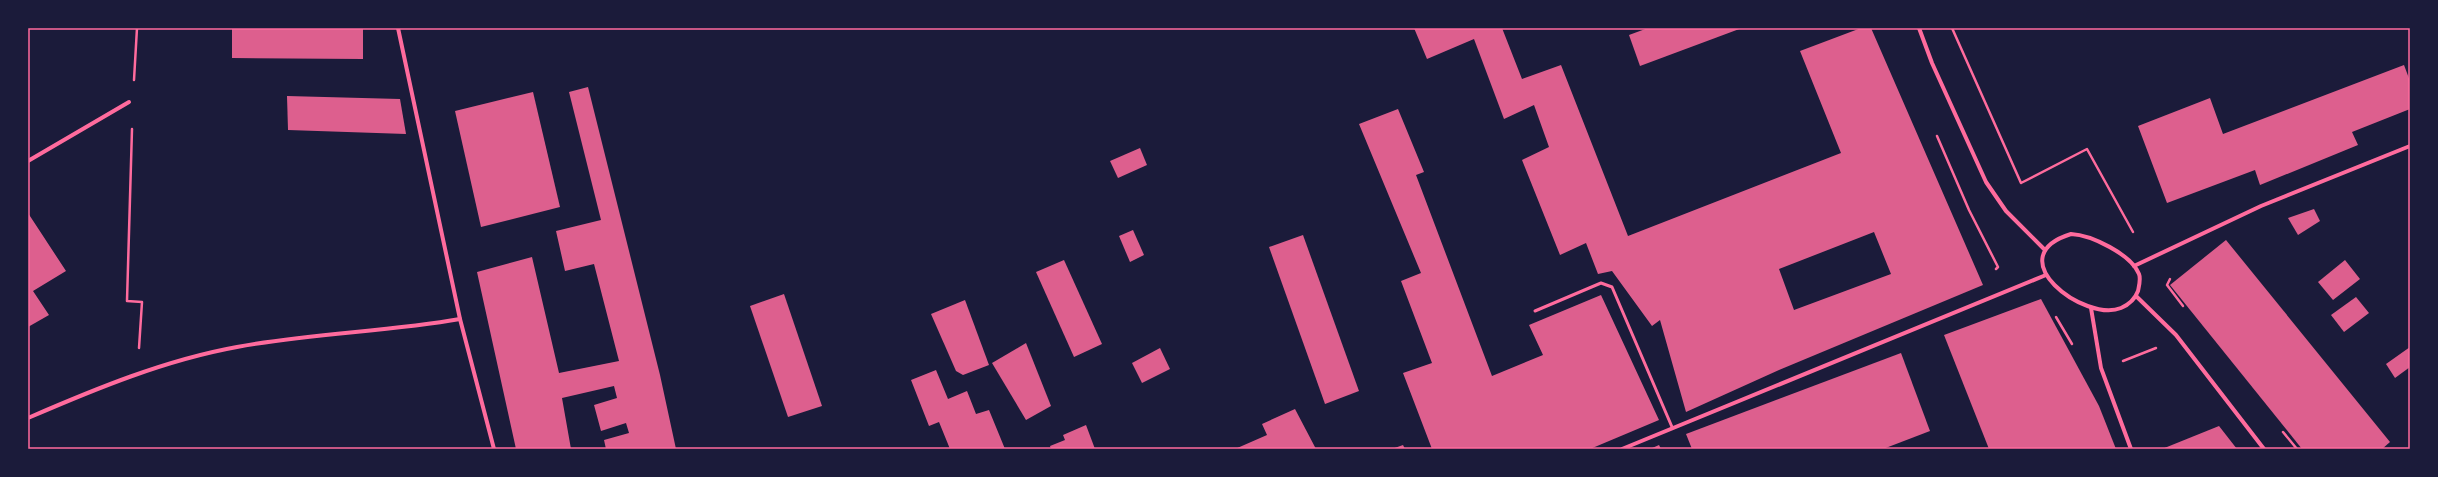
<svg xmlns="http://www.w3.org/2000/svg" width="2438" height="477" font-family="'IBM Plex Sans',sans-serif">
<rect width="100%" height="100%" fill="#1b1b3a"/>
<g fill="#dd5f8e" fill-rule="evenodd">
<path d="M232,28H363V59L232,58Z"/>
<path d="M1414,28H1502L1522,79L1561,65L1628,236L1841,153L1800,51L1861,28H1871L1983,285L1779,370L1686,412L1660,320L1652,326L1612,271L1598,274L1586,243L1560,255L1522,160L1549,147L1534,105L1504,119L1474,39L1427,59ZM1874,232L1891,274L1794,310L1779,269Z"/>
<path d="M1648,28H1742L1640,66L1629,35Z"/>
<path d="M2404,65L2410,81V109L2352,132L2358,145L2260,185L2255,170L2167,203L2138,126L2210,98L2223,134Z"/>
<path d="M588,87L660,375L676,449H606L604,440L629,433L626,423L601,431L594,405L617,398L614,386L562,398L571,449H516L477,272L532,257L559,373L619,361L594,264L565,271L556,231L601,220L569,92Z"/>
<path d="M533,92L560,207L481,227L455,111Z"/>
<path d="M287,96L400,99L406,134L288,130Z"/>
<path d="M1398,109L1424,172L1416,175L1492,376L1543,355L1529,325L1601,295L1659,420L1590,449H1432L1403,373L1432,363L1401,281L1421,273L1359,124Z"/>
<path d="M1140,148L1147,165L1118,178L1110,161Z"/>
<path d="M2314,209L2320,221L2298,235L2288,218Z"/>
<path d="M28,213L66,271L33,291L49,315L28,327Z"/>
<path d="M1133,230L1144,255L1130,262L1119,236Z"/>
<path d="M1303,235L1359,391L1325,404L1269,247Z"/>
<path d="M2226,240L2390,442L2382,449H2302L2170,285Z"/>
<path d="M1064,260L1102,344L1074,357L1036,272Z"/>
<path d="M2345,260L2360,279L2333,300L2318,282Z"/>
<path d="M784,294L822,406L788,417L750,306Z"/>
<path d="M2356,297L2369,313L2344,332L2331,315Z"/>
<path d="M2041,299L2099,406L2116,449H1989L1944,335Z"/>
<path d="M965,300L989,365L963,375L956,371L931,314Z"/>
<path d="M1026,343L1051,406L1026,420L992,363Z"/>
<path d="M2410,347V367L2395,378L2386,364Z"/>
<path d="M1160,348L1170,369L1142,383L1132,363Z"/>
<path d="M1901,353L1930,431L1883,449H1692L1686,434Z"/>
<path d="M936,370L948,399L967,391L976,414L989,410L1005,449H950L939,422L929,426L911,380Z"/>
<path d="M1295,409L1316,449H1235L1267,435L1262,424Z"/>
<path d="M1086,425L1095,449H1051L1050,446L1065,440L1063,435Z"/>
<path d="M2219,426L2237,449H2162Z"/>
<path d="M1403,445L1405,449H1392Z"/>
<path d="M1659,445L1661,449H1650Z"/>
</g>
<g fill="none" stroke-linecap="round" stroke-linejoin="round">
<g stroke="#ff6b9d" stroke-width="2.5">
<path d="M1952,28L2021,183L2087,149L2133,232"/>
<path d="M134,80L137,28"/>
<path d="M132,129L127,301L142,302L139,348"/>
<path d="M1937,136L1969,210L1998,267L1996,269"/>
<path d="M2170,279L2167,285L2183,306"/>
<path d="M2056,317L2072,344"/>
<path d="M2123,361L2156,348"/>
<path d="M2283,432L2297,449"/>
</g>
<path stroke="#ff6b9d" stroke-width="3" d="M1535,311L1601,283L1612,287L1672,427"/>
<g stroke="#ff6b9d" stroke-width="4">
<path d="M398,28L460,319L494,449"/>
<path d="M1919,28L1932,63L1986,182L2006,211L2044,249"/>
<path d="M28,161L129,102"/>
<path d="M2071,234C2091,235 2131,254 2139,274C2141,279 2139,286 2138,291C2135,299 2128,305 2121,308C2085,323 1997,257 2071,234Z"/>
<path d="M2134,266L2261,206L2410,146"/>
<path d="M2136,296L2176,335L2264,449"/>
<path d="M2091,308L2101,368L2131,449"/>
<path d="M28,418C95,389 165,360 237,347C311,333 387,332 460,319"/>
<path d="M1622,449L2046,275"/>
</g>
</g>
<rect width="2438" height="477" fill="none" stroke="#1b1b3a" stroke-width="58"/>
<rect x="29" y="29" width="2380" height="419" fill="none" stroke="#ff6b9d" stroke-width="1.5"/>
</svg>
